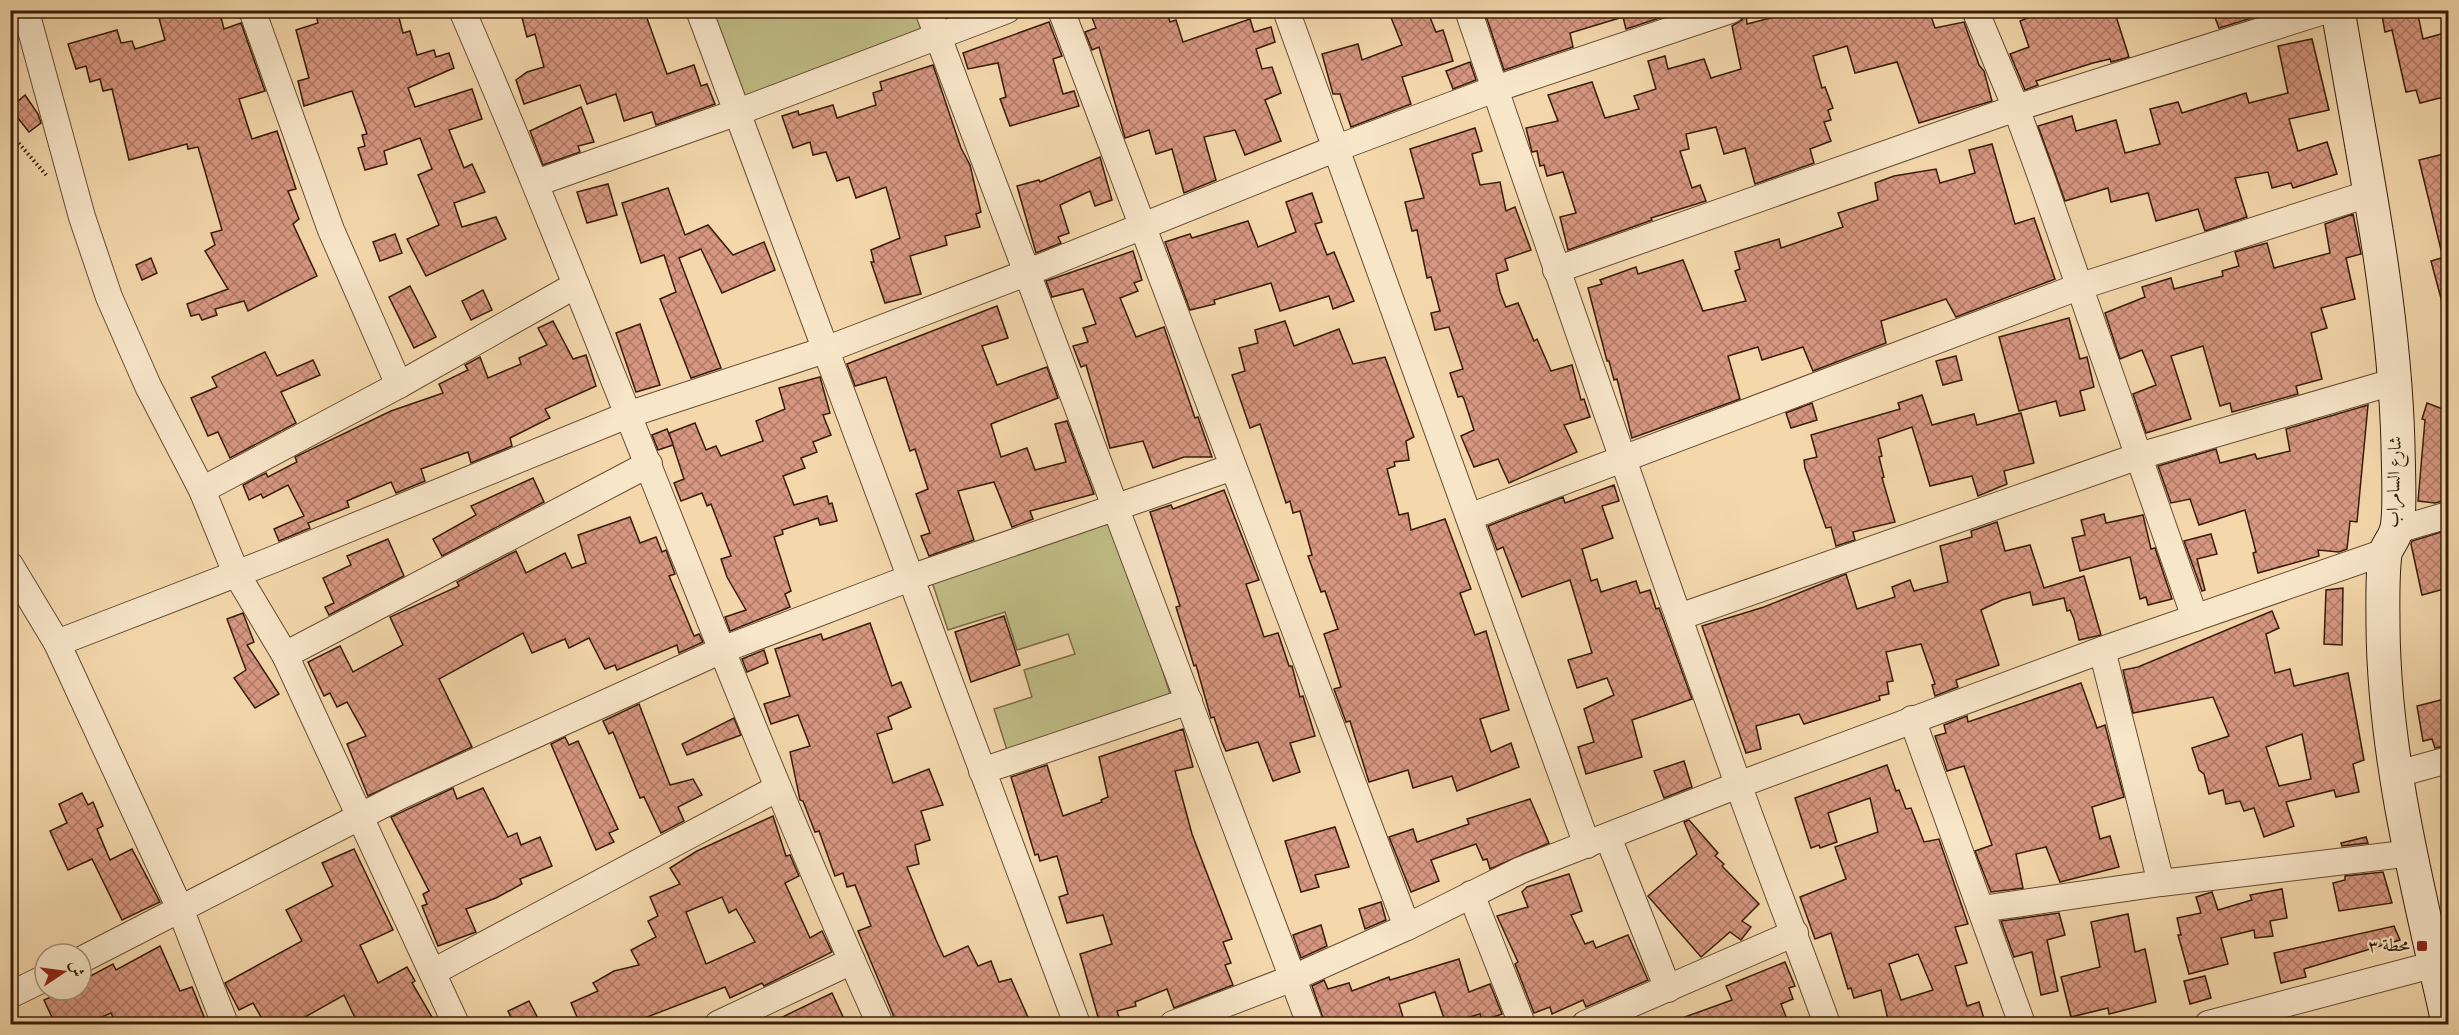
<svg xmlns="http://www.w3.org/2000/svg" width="2459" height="1035" font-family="'IM FELL English',Amiri,serif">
<defs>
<pattern id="building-cross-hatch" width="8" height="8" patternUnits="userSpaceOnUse" patternTransform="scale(1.5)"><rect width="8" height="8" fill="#d79781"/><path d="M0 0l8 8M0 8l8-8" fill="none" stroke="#af7a68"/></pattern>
</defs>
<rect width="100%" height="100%" fill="#f4d8ac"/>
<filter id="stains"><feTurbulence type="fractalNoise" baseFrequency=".00333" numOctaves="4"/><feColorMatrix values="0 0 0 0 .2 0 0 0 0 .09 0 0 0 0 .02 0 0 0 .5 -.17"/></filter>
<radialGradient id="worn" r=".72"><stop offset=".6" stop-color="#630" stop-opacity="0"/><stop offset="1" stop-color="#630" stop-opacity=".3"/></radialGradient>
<g fill="#c0bd86" stroke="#7c6c48" stroke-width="1.5">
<path d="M707,11H921L928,30L742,102Z"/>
<path d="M1114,519L1171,697L1007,750L994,709L1032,697L1024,670L1075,654L1068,634L1017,650L1005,612L948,630L931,579Z"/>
</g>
<g fill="url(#building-cross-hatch)" stroke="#371c09" stroke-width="1.5" fill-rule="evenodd">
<path d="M162,10H219L224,29L241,23L265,91L239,99L252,139L277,131L296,189L288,191L299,219L293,224L317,276L248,311L244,301L215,309L217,315L202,320L199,314L191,316L187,304L228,289L205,251L215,245L211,233L222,230L198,147L188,149L187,144L129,160L112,89L103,91L100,79L90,82L86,66L76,69L68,44L117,30L121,43L132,41L135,49L165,40L159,18L164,17Z"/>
<path d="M315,10H397L403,33L410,31L417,55L434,50L436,57L449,53L454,68L408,88L415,107L472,89L482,119L449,130L464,168L472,164L485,192L454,203L462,227L496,217L506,239L426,276L407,239L439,225L418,175L432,169L420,138L384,151L387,164L365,170L358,148L365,146L362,135L367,134L352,91L304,106L298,81L309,78L296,30L318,23Z"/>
<path d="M520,10H644L667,74L694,65L701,86L707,84L715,104L656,125L652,112L624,121L616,94L587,104L580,85L524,104L516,80L527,72L544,67L535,34L527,37Z"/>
<path d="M1089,10H1166L1170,22L1176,20L1183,42L1250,19L1254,32L1271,27L1275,42L1256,49L1262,69L1272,67L1281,93L1265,100L1281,141L1245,155L1235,130L1204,137L1216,180L1184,193L1172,149L1156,154L1149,130L1125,138L1099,47L1092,50L1085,32L1096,28Z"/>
<path d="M1388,10H1427L1436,32L1443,30L1453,61L1402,77L1411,104L1351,127L1340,94H1333L1322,54L1358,44L1362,60L1402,45Z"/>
<path d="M1484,10H1546L1547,16L1570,10H1675V13L1626,29L1623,17L1570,33L1573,47L1504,70Z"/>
<path d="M1785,10H1832L1834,18L1864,10H1929L1935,28L1964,22L1979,65L1984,71L1992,101L1919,123L1897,62L1855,73L1847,46L1813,56L1822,88L1825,87L1833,108L1828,110L1831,120L1824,122L1831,141L1810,149L1814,163L1755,184L1745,148L1724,154L1716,127L1686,134L1689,149L1680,151L1692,188L1700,185L1706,201L1651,218L1652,220L1568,250L1560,217L1576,213L1563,172L1547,176L1544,165L1540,166L1537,151L1532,152L1526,128L1558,121L1548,95L1592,82L1605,118L1639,109L1634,96L1656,89L1648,61L1665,56L1668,69L1704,59L1711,78L1741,69L1732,26L1742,20L1746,13L1747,24L1786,14Z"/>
<path d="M2048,10H2114L2129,57L2111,62L2110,59L2093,63L2036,81L2038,85L2025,90L2010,54L2029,47L2020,21Z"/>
<path d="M2227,10H2275V11L2219,28L2214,15Z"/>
<path d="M2381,10H2417L2423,39L2448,32V96L2420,103L2416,90L2406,92L2392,30L2385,32Z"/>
<path d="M1049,22L1062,56L1053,59L1063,94L1074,91L1079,106L1010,126L1000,99L1006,97L998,63L968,69L963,53Z"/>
<path d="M2312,39L2329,110L2289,119L2298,151L2327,142L2337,174L2293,188L2291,183L2272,188L2268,172L2235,178L2247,217L2205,231L2198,209L2156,221L2148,193L2111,202L2108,188L2065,201L2038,126L2072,116L2076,131L2116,120L2125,153L2160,144L2150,109L2178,102L2182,113L2246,93L2249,103L2288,93L2278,46Z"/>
<path d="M1470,62L1476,80L1453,89L1446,71Z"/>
<path d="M933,65L961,148L970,165L981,212L976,214L980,227L945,236L947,245L910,256L921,294L885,303L871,262H874L871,250L900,238L886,187L856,198L849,177L837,181L826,152L813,155L810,142L793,148L782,116L798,111L799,115L833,105L837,118L876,105L873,93L882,90L880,82Z"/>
<path d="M25,95L38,114L41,123L29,132L10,108Z"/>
<path d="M581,107L594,142L578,146L580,152L543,165L530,131Z"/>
<path d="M1475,128L1482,151L1472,154L1480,185L1500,182L1506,211L1515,207L1531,250L1505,259L1508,270L1496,274L1500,292L1506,307L1518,303L1534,341L1537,339L1551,371L1572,365L1581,400L1584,399L1590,417L1564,425L1577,452L1509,483L1498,459L1474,467L1461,436L1474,430L1464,399L1462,396L1458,397L1450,373L1463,369L1449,327L1435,330L1431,313L1440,311L1431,277L1427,278L1417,230L1412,231L1405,202L1424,198L1410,149Z"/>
<path d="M1992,144L2015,224L2034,218L2055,279L1956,317L1946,299L1881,321L1886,343L1813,371L1803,347L1762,360L1758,347L1728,356L1740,399L1632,438L1617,379L1614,380L1609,361H1607L1588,288L1602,284L1600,280L1636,267L1638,274L1683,260L1703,311L1746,301L1735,271L1740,269L1735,252L1779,239L1781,248L1843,227L1838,213L1878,200L1875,183L1894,176L1936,169L1940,183L1975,173L1969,150Z"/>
<path d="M2448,153V253L2442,254L2419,160Z"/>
<path d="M1100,157L1112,200L1095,206L1090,191L1060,205L1069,233L1058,237L1061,243L1036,253L1017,186L1039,180L1040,182Z"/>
<path d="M608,184L617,215L587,223L577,192Z"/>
<path d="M668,188L685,235L708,225L733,255L764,242L775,270L722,293L701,249L679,258L721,368L691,378L660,299L676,292L664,255L641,263L622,203Z"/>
<path d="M1312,193L1322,222L1315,224L1327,255L1334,252L1354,301L1333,309L1329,296L1280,311L1271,283L1214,300L1215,304L1190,310L1165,242L1190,234L1192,238L1248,221L1258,247L1296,232L1286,202Z"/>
<path d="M2353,214L2361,254L2346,258L2355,299L2321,308L2327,328L2311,333L2322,379L2296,386L2298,394L2232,412L2230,403L2220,406L2203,346L2171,356L2191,419L2146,433L2133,394L2156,385L2142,350L2120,359L2105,313L2145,297L2142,287L2171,278L2174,289L2223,276L2222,271L2239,266L2235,252L2256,246L2267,243L2274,268L2330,253L2325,224Z"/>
<path d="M395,234L402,253L380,261L373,242Z"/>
<path d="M1133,251L1142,280L1134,283L1138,291L1120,298L1136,337L1164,327L1195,418L1198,417L1212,457H1184L1153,468L1143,441L1110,448L1086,365L1081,367L1073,346L1088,342L1083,328L1096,324L1083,289L1052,297L1046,281Z"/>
<path d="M2448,256V306H2443L2431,261Z"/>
<path d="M151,258L157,273L142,280L136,265Z"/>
<path d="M410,286L436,337L414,348L389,297Z"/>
<path d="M483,290L492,310L471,320L462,301Z"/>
<path d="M997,306L1008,338L982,346L997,385L1047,367L1058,398L991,424L1001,457L1027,448L1035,470L1066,462L1055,424L1067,421L1094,494L1030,511L1033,519L1012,527L994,482L958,491L974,540L929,556L921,536L930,533L916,494L928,489L915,449L910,451L886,377L855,386L847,364Z"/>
<path d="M2069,318L2080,359L2087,357L2094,387L2080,391L2085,410L2060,416L2056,401L2019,411L1999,337Z"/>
<path d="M553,321L573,359L586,355L596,386L545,409L550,418L510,438L512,446L471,463L468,452L421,469L425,481L396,493L391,482L347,501L349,507L308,523L310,528L279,541L274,529L304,516L288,485L263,498L261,494L249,500L243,485L266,473L268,477L297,462L295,457L391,411L443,393L439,384L468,370L465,365L480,357L488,378L521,364L519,358L547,345L538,328Z"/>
<path d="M1285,321L1294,346L1339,329L1353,364L1385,357L1414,437L1406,441L1409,460L1394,462L1395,466L1387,469L1399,515L1408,513L1411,530L1445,519L1471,589L1460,593L1475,635L1486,631L1509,710L1480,719L1491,752L1511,743L1519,767L1457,791L1452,776L1413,788L1408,770L1369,782L1350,721L1346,722L1334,689L1341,687L1324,634L1338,629L1325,591L1321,592L1308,556L1312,555L1300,511L1293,513L1290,501L1286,503L1260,424L1250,428L1232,375L1245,371L1239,348L1258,343L1255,330Z"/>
<path d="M640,324L660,385L636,392L616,333Z"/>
<path d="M265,352L277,376L313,360L320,375L281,392L296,423L230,458L218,432L208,436L191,398L217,387L212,377Z"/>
<path d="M1956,356L1962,380L1943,385L1936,361Z"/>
<path d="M820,377L830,413L823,415L831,435L813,442L817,452L801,458L805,468L783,476L794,505L827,496L829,504L832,503L837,521L820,525L818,518L782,530L783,534L774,537L791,591L785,594L790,607L730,631L725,617L746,610L727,577L721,559L731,556L711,504L707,506L702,493L681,501L674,483L684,479L673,445L658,450L652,435L667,429L673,444L669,433L695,423L706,450L716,446L721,456L763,441L756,421L785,409L779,388Z"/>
<path d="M1922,395L1932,425L1974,414L1977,425L2021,413L2034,463L2004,471L2007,484L1978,496L1972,476L1930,486L1912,427L1878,439L1882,456L1879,457L1884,477L1882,478L1895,522L1853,532L1855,540L1836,546L1831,527L1826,528L1805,468L1804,460L1817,457L1811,435L1900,409L1898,403Z"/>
<path d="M1812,403L1817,420L1791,428L1786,413Z"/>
<path d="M2427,403L2448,411L2443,469L2448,470V500L2435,503L2418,501L2425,420L2422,419Z"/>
<path d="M2368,405L2357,522L2350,521L2347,549L2339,552L2318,550L2319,556L2258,573L2253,553L2256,552L2245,510L2199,525L2190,499L2171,503L2158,466L2216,449L2220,463L2255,454L2257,459L2290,451L2286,429Z"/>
<path d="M533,478L544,502L442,556L433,539L476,515L471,506Z"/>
<path d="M1614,485L1619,501L1602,506L1613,538L1582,549L1591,581L1597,579L1601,592L1636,581L1640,593L1650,590L1656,609L1659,608L1692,699L1632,720L1642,757L1586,774L1578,747L1594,742L1584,709L1614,695L1607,678L1577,688L1568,660L1592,653L1570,580L1522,597L1503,547L1497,550L1488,526L1563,497L1565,503Z"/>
<path d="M1224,490L1259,580L1246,584L1264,637L1278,633L1289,666H1292L1300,697L1303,696L1315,736L1290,743L1300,772L1273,781L1258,742L1226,751L1222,742L1214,717L1211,718L1196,665L1194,666L1176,607L1180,606L1150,512L1171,505L1173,509Z"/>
<path d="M2104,514L2106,523L2143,515L2151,549L2155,548L2172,599L2148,605L2146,597L2140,599L2130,557L2080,571L2072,538L2085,535L2081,520Z"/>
<path d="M630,517L640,543L656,537L662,552L666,550L675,574L669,576L694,636L699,634L703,642L679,653L677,645L617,670L615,665L605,669L589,638L569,648L565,639L532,653L523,633L439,679L472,747L368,796L347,744L366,736L347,702L337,707L330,693L324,696L308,662L340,646L353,672L403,645L390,617L459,586L457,582L516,551L526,573L565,553L572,568L586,563L578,535Z"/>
<path d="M1997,522L2005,551L2030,545L2044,588L2084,576L2101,635L2079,640L2074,619L2070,610L2067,611L2064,598L2033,605L2030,592L2002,600L1981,610L1999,665L1956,680L1958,687L1935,696L1932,685L1935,684L1921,644L1886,652L1893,681L1887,682L1889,694L1879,696L1880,700L1804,724L1799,714L1756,726L1761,749L1746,753L1702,626L1764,607L1846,574L1857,609L1895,597L1892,587L1910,580L1914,591L1948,582L1940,546L1972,537L1971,531Z"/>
<path d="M2448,530V588L2422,595L2411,544L2412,541Z"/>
<path d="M2211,534L2217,554L2197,559L2205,590L2202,591L2184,541Z"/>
<path d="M388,539L404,576L329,615L325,607L334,603L323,578L351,565L347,556Z"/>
<path d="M2343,588L2342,645L2324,644L2326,590Z"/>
<path d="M2272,611L2279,628L2266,634L2275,673L2290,669L2294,686L2348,673L2364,760L2353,764L2359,792L2336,797L2334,790L2286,802L2294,826L2264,837L2254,808L2244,811L2240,801L2226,804L2223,790L2209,794L2204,774L2199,770L2192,748L2229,736L2213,697L2133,713L2123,670L2138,667ZM2302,734L2311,779L2279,786L2266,747Z"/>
<path d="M243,613L254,642L247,645L279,694L255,708L234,678L246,670L227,619Z"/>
<path d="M1004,616L1020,665L971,682L955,632Z"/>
<path d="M870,623L892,686L901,682L911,707L888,717L892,729L877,734L893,783L929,769L943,805L921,811L930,840L915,845L919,864L907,867L936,940L944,957L968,946L978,966L991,961L999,982L1011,979L1031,1024H897L858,931L871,926L855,885L847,887L843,873L835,876L819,831L815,832L803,801L800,800L790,752L810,746L798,715L771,724L764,704L790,696L775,649L821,634L823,640Z"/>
<path d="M764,650L768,663L747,672L742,659Z"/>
<path d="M2081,683L2097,728L2105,725L2124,797L2092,807L2100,839L2110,836L2119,867L2060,882L2046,847L2016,854L2023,888L1991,892L1975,851L1992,845L1964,766L1947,771L1935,736L1946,733L1944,725L1967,716L1968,722Z"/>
<path d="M2441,700L2448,716V745L2435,748L2432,739L2423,741L2417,706Z"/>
<path d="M639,704L670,785L693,779L702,795L678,807L684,821L661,833L644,797L640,798L613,732L609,734L603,721Z"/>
<path d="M734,718L741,735L687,755L682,744Z"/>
<path d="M1183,729L1193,767L1175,771L1192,834L1232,939L1223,942L1231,963L1225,965L1233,985L1174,1008L1167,989L1135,1002L1136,1006L1117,1011L1121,1024H1100L1080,954L1112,944L1103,915L1067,923L1059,897L1068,894L1057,856L1040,861L1038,854L1035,855L1011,777L1047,765L1063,816L1102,802L1101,800L1108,797L1099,757Z"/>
<path d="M565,737L569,745L578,741L618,829L609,833L614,842L596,850L551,744Z"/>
<path d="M1684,761L1692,787L1664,798L1654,771Z"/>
<path d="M1887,765L1896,791L1899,790L1906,809L1911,808L1924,842L1939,839L1968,924L1955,927L1967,963L1955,966L1967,1006L1979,1002L1984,1019L1961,1024H1889L1881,990L1854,998L1851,988L1848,989L1831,933L1815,939L1800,897L1846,879L1835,847L1878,832L1870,798L1828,813L1837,842L1820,848L1819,845L1811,848L1795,798ZM1918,954L1933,990L1901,1000L1889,964Z"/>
<path d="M453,788L457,799L483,788L508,837L517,833L521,845L540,837L552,866L520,879L522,884L496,898L466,909L476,932L438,946L422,906L427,904L423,894L429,891L391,817Z"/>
<path d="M82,793L88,805L93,802L103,826L97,829L110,860L132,849L160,902L122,920L92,859L68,870L50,831L67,823L59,804Z"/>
<path d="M1530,799L1549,843L1490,869L1487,859L1483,860L1476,844L1431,860L1439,881L1411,892L1389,837L1413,829L1417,842L1469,824L1467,819Z"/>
<path d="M773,816L786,856L790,855L799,876L785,883L810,938L822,931L832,952L764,986L762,983L730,998L725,987L629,1024H580L571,1003L598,991L593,983L614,971L639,965L631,950L656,937L648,921L658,916L650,897L680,884L670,868L697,851ZM722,897L729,913L736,909L755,942L706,964L686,912Z"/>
<path d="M1689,820L1718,853L1715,856L1724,864L1722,866L1759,904L1742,921L1751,927L1741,940L1730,932L1701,957L1648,896L1697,854L1684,822Z"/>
<path d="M1335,827L1349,867L1315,875L1319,887L1301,892L1285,841Z"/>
<path d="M2366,837L2368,843L2342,846L2341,843Z"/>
<path d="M354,849L393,930L360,945L378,983L407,967L415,981L412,983L436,1024H358L344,995L298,1021L297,1018L286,1024H265L253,1003L239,1010L225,983L302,941L286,910L333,886L322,863Z"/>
<path d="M2383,872L2392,903L2339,911L2333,883L2345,880V876Z"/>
<path d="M1569,874L1582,911L1571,915L1585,944L1593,941L1596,948L1628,935L1648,980L1586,1007L1583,1000L1552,1014L1550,1007L1534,1013L1515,964L1518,962L1497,916L1528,907L1522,892L1527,887Z"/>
<path d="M2282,889L2287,918L2270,921L2273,936L2255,938L2254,930L2221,938L2228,964L2189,974L2178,935H2181L2177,918L2201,913L2196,897L2212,892L2218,910L2252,900L2250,895Z"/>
<path d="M1381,902L1386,920L1365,929L1359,909Z"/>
<path d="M2059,913L2065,935L2047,940L2058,991L2041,995L2032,952L2014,957L2001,921Z"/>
<path d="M2128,914L2135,952L2145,949L2156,1002L2109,1014L2108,1008L2071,1017L2061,977L2100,967L2091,922Z"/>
<path d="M1321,925L1327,946L1301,958L1293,935Z"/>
<path d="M2394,926L2400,940L2304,969L2306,977L2281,983L2274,953Z"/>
<path d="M160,946L180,991L192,987L207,1024H116L111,1013L86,1024H55L44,1000L66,990H81V981L113,964L116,970Z"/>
<path d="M1459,959L1469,992L1490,984L1502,1014L1482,1021L1480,1014L1446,1024L1435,992L1399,1004L1403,1017L1378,1024H1325L1312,986L1324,980L1328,989L1349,983L1352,991L1389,977L1390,980Z"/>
<path d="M1785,962L1795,986L1789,988L1793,999L1781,1004L1789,1024H1671V1022L1732,1000L1726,986Z"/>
<path d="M2205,976L2211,998L2190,1004L2184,981Z"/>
<path d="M832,993L844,1019L834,1024H768Z"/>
<path d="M529,1001L541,1024H514L508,1011Z"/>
</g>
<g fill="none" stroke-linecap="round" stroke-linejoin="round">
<g stroke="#664b32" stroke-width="28">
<g id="street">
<path d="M252,10L331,230L399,385"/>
<path d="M462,10C607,346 730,691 880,1024"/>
<path d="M699,10L1077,1024"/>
<path d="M928,10L1310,1024"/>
<path d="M1061,10L1407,927"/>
<path d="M1286,10L1587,845"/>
<path d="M1468,10C1556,268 1645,525 1737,781C1766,863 1798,943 1827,1024"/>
<path d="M1975,10L2016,108L2043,182L2195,618"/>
<path d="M26,12L82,217L109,297L148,386L202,490L236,573L285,655L456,1024"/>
<path d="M536,183L738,112L1007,10"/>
<path d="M1556,270L2016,108L2327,10"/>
<path d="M202,490L399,385L576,285"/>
<path d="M1469,517L2078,287L2371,193"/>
<path d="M2397,530L2448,515"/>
<path d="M10,565L57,643L181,911L225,1024"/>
<path d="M1679,617L2139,456L2393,382"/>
<path d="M57,643L272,560L630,414L825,350L1026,273L1337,148L1495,89L1731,10"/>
<path d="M2102,650L2161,883"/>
<path d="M285,655L649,464"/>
<path d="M1912,719L2022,1024"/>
<path d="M982,771L1189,701"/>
<path d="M2397,774L2448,760"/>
<path d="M1608,837L1668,989"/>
<path d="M1471,894L1522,1024"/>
<path d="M1981,909L2161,883L2412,853"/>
<path d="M81,960L400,796L722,650L910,578L1233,467"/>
<path d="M433,972L778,788"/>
<path d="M10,995L45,978"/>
<path d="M718,1024L852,961"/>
<path d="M1173,1024L1293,978L1407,927L1521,870L1738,785L2102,650L2385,552"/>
<path d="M1585,1024L1795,933"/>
<path d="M2208,1024L2436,964"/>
</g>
</g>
<g stroke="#371c09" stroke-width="35">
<path id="secondary" d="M2338,10C2362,154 2394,298 2398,444C2398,461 2401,517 2396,531C2394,539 2387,546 2385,554C2382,577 2383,603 2383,626C2384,759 2419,893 2448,1022"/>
</g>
<path stroke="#371c09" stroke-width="4" stroke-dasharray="1.5 3" stroke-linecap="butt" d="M10,133L47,176"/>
<use href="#street" stroke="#f8e6c9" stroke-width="26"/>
<use href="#secondary" stroke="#f8e6c9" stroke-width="33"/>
</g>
<rect fill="#8f2418" stroke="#f8e6c9" stroke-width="2" x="2416" y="940" width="12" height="12" rx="3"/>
<g text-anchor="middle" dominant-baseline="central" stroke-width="4.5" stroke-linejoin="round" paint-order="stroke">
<g font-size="18" fill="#371c09" stroke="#f8e6c9">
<text transform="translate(2395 482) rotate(-88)">شارع السامراب</text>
</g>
<g font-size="18" fill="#371c09" stroke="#f8e6c9" text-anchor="end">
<text x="2410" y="946">محطة ٣</text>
</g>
</g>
<rect width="2459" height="1035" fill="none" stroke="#f4d8ac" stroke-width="36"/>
<rect x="12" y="12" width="2435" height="1011" fill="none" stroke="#371c09" stroke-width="3"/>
<rect x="18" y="18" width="2423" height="999" fill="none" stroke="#371c09" stroke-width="1.5"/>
<g transform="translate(63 972) rotate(77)"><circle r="28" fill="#f8e6c9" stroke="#ab957c" stroke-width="1.5"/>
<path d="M0-4.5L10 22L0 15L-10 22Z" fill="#8f2418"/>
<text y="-9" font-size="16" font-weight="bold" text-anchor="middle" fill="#371c09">ش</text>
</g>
<rect width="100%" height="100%" filter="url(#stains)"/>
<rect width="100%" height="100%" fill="url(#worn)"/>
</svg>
